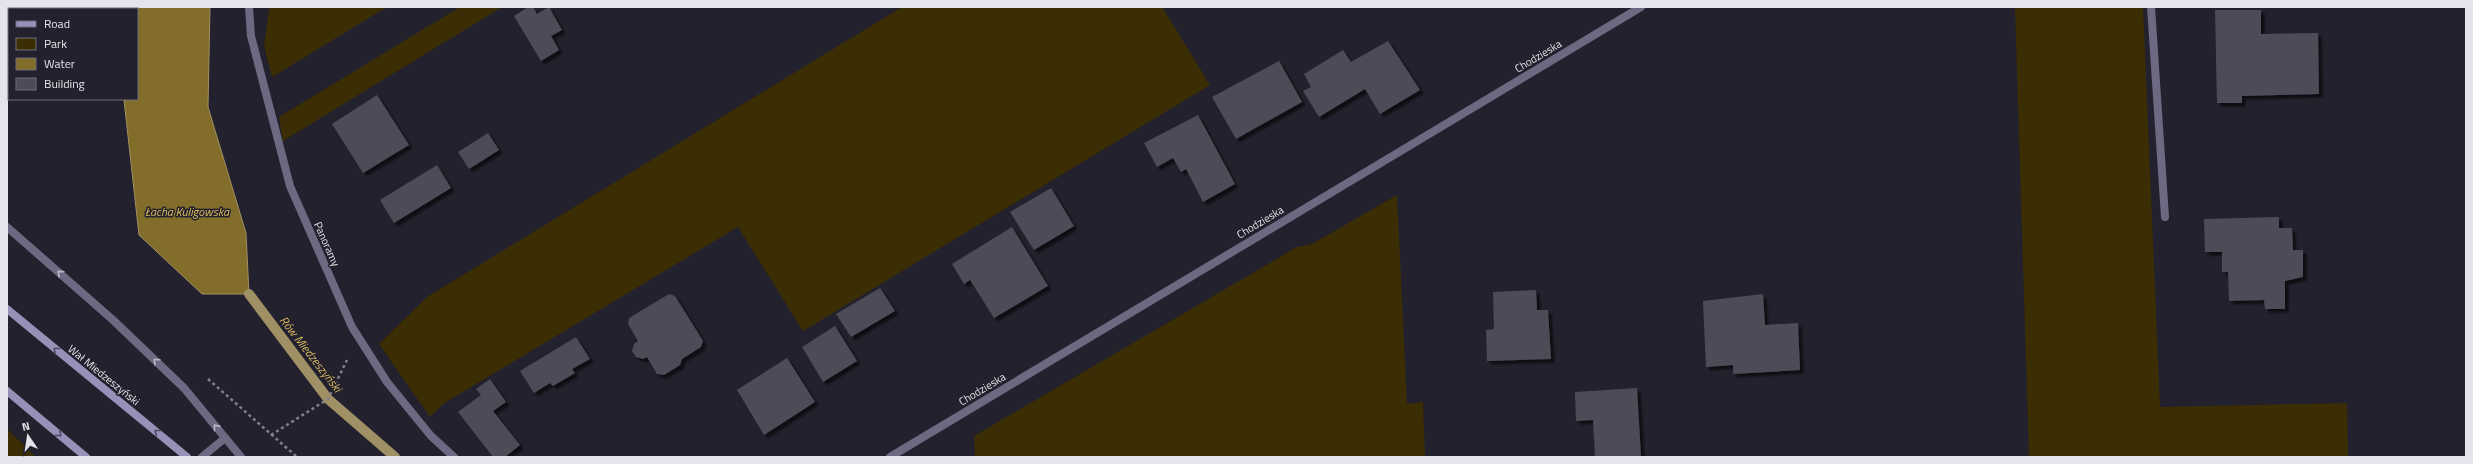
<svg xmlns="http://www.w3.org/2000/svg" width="2473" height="464" font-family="'Titillium Web',sans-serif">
<defs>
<filter id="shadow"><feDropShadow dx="3.5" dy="3.5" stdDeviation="1" flood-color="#0009"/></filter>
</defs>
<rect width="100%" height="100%" fill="#23212d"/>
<g fill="#3b2e04">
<path d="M273,7H387L272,77L264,46L269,9Z"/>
<path d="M460,7H502L283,141L279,117Z"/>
<path d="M902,7H1162L1210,85L803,331L738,227L443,404L430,417L379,344L427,297Z"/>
<path d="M2015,7H2143L2160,407L2347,403L2348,457H2029Z"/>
<path d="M1397,195L1407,404L1423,402L1425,457H975L974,436L1297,247L1312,244Z"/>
<path d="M7,429L36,457H7Z"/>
</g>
<path fill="#836d2b" stroke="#a09065" d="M125,7H210L208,107L246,233L249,294H202L139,235L124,100L137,99V9H125Z"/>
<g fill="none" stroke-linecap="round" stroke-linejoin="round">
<path stroke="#a09065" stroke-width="10" d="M249,294L328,399L395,457"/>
</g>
<g fill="#4e4b58" filter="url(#shadow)">
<path d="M528,7H533L537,14L549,7L562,30L551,36L559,50L541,61L514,16Z"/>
<path d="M2215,10H2261V34L2318,33L2319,94L2242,96V103H2217Z"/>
<path d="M1388,41L1420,90L1380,114L1365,89L1319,117L1303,91L1311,87L1304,74L1343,50L1351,62Z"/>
<path d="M1279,61L1302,102L1236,139L1212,97Z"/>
<path d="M377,95L409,145L363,173L332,124Z"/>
<path d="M1198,115L1235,184L1203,202L1186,169L1181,172L1173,158L1157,167L1144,143Z"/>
<path d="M488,133L499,150L469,169L458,152Z"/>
<path d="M437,165L451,188L394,223L380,200Z"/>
<path d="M1051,188L1074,226L1034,250L1010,212Z"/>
<path d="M2279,217V228H2292L2293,250H2303V277L2285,281V309H2265L2264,300L2229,301L2228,272H2222V252H2205L2204,219Z"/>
<path d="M1012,227L1048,286L994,318L970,280L964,284L952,264Z"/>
<path d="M880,288L895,311L851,337L836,314Z"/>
<path d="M1536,290L1537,310H1548L1551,359L1487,361L1486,330L1494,329L1493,292Z"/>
<path d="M669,294L675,296L703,341L701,347L682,359L680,365L664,375L657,374L647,357L643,359L636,357L632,351L634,344L638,341L628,324L629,318Z"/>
<path d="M1763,294L1765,325L1798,323L1800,370L1733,374V365L1706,367L1703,301Z"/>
<path d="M835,326L857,361L823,382L802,347Z"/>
<path d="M576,337L590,359L572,369L575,373L553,386L550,383L534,393L520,371Z"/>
<path d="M787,358L815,402L764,435L737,390Z"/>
<path d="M490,379L506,402L493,411L520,445L505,457H493L458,412L481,395L476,389Z"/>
<path d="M1637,388L1641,457H1595L1593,420L1576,421L1575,392Z"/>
</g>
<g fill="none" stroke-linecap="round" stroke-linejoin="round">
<g stroke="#82808a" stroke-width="2.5" stroke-dasharray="3 3" stroke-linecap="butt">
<path d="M208,379L297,457"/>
<path d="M271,435L328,399L347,360"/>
</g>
<g stroke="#6e6982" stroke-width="8">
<path d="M2151,7L2165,217"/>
<path d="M202,457L225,438"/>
</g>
<g stroke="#6e6982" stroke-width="8">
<path d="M249,7L251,36L290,186L352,327L387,382L431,436L454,457"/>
<path d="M7,227L113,320L184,388L241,457"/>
<path d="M890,457L1641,7"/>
</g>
<g stroke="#9890b9" stroke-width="8">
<path d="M7,309L187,457"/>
<path d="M7,391L86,457"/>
</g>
</g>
<defs><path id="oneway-chevron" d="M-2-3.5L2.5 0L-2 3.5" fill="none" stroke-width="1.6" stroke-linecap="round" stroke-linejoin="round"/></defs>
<g stroke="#bbb8c6">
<use href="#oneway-chevron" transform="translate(60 273) rotate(-139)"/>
<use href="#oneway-chevron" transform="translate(156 361) rotate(-136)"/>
<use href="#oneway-chevron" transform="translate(216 427) rotate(-129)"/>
</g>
<g stroke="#524d65">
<use href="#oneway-chevron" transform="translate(56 350) rotate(-141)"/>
<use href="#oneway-chevron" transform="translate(157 432) rotate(-141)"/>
<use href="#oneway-chevron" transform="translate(59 434) rotate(40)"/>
</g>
<g text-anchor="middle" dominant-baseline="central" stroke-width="3" stroke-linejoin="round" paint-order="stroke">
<g font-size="11" fill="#e5e3eb" stroke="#23212d">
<text transform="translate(1538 56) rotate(-31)">Chodzieska</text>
<text transform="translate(1260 222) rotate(-31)">Chodzieska</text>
<text transform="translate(327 244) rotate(66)">Panoramy</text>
<text transform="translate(104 375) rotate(39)">Wał Miedzeszyński</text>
<text transform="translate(982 389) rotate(-31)">Chodzieska</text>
</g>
<g font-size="12" font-style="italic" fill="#dfbf61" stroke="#23212d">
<text x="187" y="211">Łacha Kuligowska</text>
<text transform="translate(311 354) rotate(52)">Rów Miedzeszyński</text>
</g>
</g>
<rect width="2473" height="464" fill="none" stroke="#e5e3eb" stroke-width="16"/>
<rect x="8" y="8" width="130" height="92" fill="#23212d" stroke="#716f79"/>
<rect x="16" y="21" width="20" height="6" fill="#9890b9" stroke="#716f79"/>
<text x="44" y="28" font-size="12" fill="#e5e3eb">Road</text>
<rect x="16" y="38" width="20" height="12" fill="#3b2e04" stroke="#716f79"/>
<text x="44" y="48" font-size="12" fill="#e5e3eb">Park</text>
<rect x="16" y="58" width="20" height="12" fill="#836d2b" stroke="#716f79"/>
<text x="44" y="68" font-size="12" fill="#e5e3eb">Water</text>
<rect x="16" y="78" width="20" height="12" fill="#4e4b58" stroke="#716f79"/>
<text x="44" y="88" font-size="12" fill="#e5e3eb">Building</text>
<g transform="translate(28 436) rotate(347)" stroke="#23212d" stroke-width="3" paint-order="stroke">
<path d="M0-3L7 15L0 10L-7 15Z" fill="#e5e3eb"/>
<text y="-6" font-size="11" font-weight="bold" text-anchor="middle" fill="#e5e3eb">N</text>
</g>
</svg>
